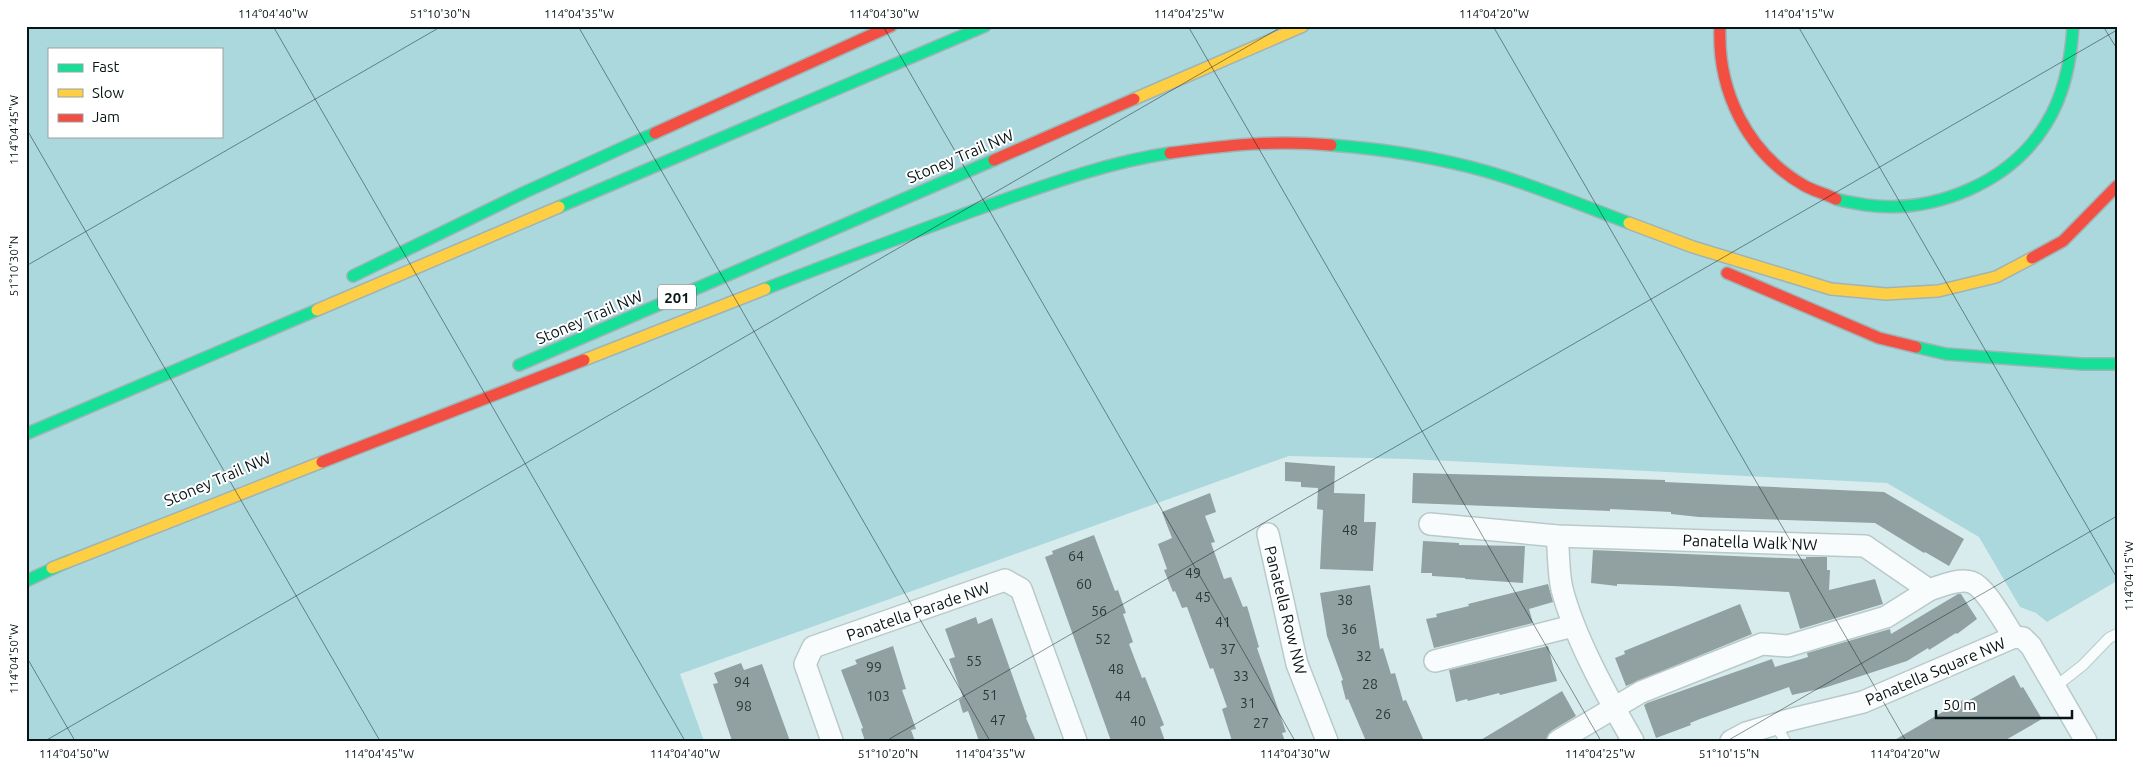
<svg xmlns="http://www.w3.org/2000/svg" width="2143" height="767" font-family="Ubuntu,sans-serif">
<rect width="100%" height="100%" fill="#d8ecee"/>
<path fill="#abd8dd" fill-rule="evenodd" d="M26,26H2114L2117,30V581L2047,622L2036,613L2020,607L1979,537L1887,483L1409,459L1289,456L680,674L704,741H26ZM49,49H221V136H49Z"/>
<g fill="#91a1a2">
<path d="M1285,462L1335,466L1334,493L1365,494L1364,522H1376L1373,571L1320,569L1323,510L1317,509L1318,488L1301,487V482L1285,481Z"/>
<path d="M1413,473L1602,478L1665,480V482L1884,492L1964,539L1949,566L1925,552L1924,553L1875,523L1699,517L1671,514V512L1610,509V511L1412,503Z"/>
<path d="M1210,493L1216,512L1205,516L1215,542L1211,543L1224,579L1231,577L1243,607L1247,606L1259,647L1257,648L1286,732L1282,733L1285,741H1232L1222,709L1227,707L1213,668L1210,669L1187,607L1182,608L1175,591L1173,592L1164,570L1167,569L1158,544L1172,538L1162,512Z"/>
<path d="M1094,535L1115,591L1118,590L1126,613L1123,614L1133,642L1129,644L1142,678L1145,677L1155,702L1164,725L1160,727L1165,741H1111L1045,557L1053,554L1052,551Z"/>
<path d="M1423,541L1459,543V545L1525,546L1523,583L1465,579V578L1432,576V573H1421Z"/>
<path d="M1593,550L1806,559V557H1827V570H1830L1829,590L1875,579L1883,604L1800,629L1789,592L1672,586L1617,584V586L1591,583Z"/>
<path d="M1548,584L1553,602L1529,609L1533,623L1434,648L1426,619L1437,617L1436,614L1469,606L1468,604Z"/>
<path d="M1370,585L1380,649L1383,648L1391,674L1395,673L1403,701L1406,700L1424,741H1366L1348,699L1346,700L1341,681L1343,680L1327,636L1320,593Z"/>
<path d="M1958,594H1961L1977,619L1957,634L1956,633L1929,650L1928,648L1907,661L1824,688L1792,695L1789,687L1700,719L1690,723L1691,725L1656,738L1644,705L1647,703L1772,659L1775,667L1808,657L1807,653L1890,629L1891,634Z"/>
<path d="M1740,604L1752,634L1626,686L1615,658L1625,654L1624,651Z"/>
<path d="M976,617L978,624L992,618L1027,717L1026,718L1036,741H979L968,711L963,713L959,700L963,697L949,659L955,657L945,629Z"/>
<path d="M893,646L906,689L902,690L916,729L911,730L915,741H865L861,729L863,728L841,670L857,664L855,660Z"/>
<path d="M1548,646L1557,681L1500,695L1499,693L1468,701L1467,699L1456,702L1449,670Z"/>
<path d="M741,663L744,670L762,664L790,741H732L713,684L718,683L714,673Z"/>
<path d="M2014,675L2021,688L2023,687L2042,719L2004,741H1893L1963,700L1964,703Z"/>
<path d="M1562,691L1576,716L1551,731L1546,741H1479Z"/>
</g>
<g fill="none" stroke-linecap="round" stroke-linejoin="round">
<g stroke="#b9c9ca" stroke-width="12">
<g id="lane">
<path d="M2055,687L2083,665L2109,638L2117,634"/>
<path d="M1776,725L1785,741"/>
</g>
</g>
<g stroke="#b9c9ca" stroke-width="24">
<g id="street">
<path d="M1430,524L1557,536L1865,546L1929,590C1941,586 1959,578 1971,582C1986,587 2005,624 2014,637"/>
<path d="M1268,534L1297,664L1327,741"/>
<path d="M1557,536C1559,553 1558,572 1562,589C1575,639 1607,696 1633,741"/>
<path d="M1435,661L1573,626"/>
<path d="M832,741L805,664L813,647L1005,580L1021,589L1076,741"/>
<path d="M1558,741L1641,692L1762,644L1788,646L1886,617L1929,590"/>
<path d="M1731,741L1746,733L1789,720L1863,702L2014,637L2023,638L2031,646L2086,741"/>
</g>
</g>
<g stroke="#9eb4b6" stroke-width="14">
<g id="fast">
<path d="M1331,145C1382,149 1435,157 1485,171C1534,185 1581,205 1629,223"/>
<path d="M1836,199C1846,202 1856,203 1866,205C1934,214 2010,183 2046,124C2065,94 2071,60 2073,26"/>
<path d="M559,207L985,26"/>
<path d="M353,276L523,193L655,133"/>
<path d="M765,289C836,261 907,235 978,209C1041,187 1103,163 1170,153"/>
<path d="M1916,347L1946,354L2082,364H2117"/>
<path d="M519,365L994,160"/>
<path d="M26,434L317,310"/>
<path d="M26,581L69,561"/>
</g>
</g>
<g stroke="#9eb4b6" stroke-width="14">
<g id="slow">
<path d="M1134,99L1303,26"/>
<path d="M1629,223L1693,247L1831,289L1886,294L1938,291L1996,277L2032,258"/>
<path d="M317,310L559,207"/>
<path d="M584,360L765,289"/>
<path d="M52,568L322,462"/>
</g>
</g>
<g stroke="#9eb4b6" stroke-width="14">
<g id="jam">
<path d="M1720,26C1717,91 1747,153 1805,186C1814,191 1826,194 1836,199"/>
<path d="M655,133L891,26"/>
<path d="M1170,153C1227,145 1274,140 1331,145"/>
<path d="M994,160L1134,99"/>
<path d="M2032,258L2063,241L2117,186"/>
<path d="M1727,273L1879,338L1916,347"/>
<path d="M322,462L584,360"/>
</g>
</g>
<use href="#lane" stroke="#f9fcfc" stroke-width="10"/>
<use href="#street" stroke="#f9fcfc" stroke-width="21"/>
<use href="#fast" stroke="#16e098" stroke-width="11"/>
<use href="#slow" stroke="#ffcf43" stroke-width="11"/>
<use href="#jam" stroke="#f24e42" stroke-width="11"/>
</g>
<path fill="none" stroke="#081516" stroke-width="1" stroke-opacity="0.45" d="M273,26L685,741M578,26L990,741M883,26L1295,741M1188,26L1601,741M1493,26L1906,741M1798,26L2117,578M2103,26L2117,49M26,128L380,741M26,266L442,26M26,656L75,741M45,741L1283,26M886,741L2117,30M1727,741L2117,516"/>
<g text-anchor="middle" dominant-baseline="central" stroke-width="4" stroke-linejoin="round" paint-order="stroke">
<g font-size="14" fill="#2a3839">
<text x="1350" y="530">48</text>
<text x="1076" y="556">64</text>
<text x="1193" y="573">49</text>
<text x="1084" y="584">60</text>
<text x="1203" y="597">45</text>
<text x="1345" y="600">38</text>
<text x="1099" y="611">56</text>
<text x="1223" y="622">41</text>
<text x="1349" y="629">36</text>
<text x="1103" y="639">52</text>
<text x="1228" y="649">37</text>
<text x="1364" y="656">32</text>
<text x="974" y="661">55</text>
<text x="874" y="667">99</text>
<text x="1116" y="669">48</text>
<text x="1241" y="676">33</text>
<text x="742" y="682">94</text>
<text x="1370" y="684">28</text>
<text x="990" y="695">51</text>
<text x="878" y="696">103</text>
<text x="1123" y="696">44</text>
<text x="1248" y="703">31</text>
<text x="744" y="706">98</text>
<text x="1383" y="714">26</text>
<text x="998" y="720">47</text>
<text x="1138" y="721">40</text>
<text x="1261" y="723">27</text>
</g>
<rect fill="#fff" stroke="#525b5c" stroke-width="1" x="658" y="284.5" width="38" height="25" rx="4"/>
<g font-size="15" font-weight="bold" fill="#081516">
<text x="677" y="297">201</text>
</g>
<g font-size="16" fill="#081516" stroke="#fff">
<text transform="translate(960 156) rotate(-23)">Stoney Trail NW</text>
<text transform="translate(589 317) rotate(-23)">Stoney Trail NW</text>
<text transform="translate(217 479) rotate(-23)">Stoney Trail NW</text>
<text transform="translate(1750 542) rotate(2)">Panatella Walk NW</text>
<text transform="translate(1286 610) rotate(76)">Panatella Row NW</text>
<text transform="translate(918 611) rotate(-19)">Panatella Parade NW</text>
<text transform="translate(1935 671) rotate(-23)">Panatella Square NW</text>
</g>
</g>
<rect width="2143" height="767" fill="none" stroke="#ffffff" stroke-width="55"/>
<rect x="48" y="48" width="175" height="90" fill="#ffffff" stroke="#9ca1a2"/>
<rect x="58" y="64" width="25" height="8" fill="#16e098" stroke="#9ca1a2"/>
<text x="92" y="72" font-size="15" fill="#081516">Fast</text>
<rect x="58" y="89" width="25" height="8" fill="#ffcf43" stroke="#9ca1a2"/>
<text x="92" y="98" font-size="15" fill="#081516">Slow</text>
<rect x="58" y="114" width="25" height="8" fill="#f24e42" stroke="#9ca1a2"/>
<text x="92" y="122" font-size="15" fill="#081516">Jam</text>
<path d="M1936 710v8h136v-8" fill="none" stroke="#081516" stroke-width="2.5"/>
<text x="1943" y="710" font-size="15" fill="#081516" stroke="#ffffff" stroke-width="4" paint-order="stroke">50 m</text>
<rect x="28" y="28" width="2088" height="712" fill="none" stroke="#081516" stroke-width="2"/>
<g font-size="12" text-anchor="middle" fill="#081516">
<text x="273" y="18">114°04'40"W</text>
<text x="440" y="18">51°10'30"N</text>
<text x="579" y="18">114°04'35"W</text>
<text x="884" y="18">114°04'30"W</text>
<text x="1189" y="18">114°04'25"W</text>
<text x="1494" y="18">114°04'20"W</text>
<text x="1799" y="18">114°04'15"W</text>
<text transform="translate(14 130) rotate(-90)" y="4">114°04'45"W</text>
<text transform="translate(14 266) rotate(-90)" y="4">51°10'30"N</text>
<text transform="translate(2129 576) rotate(-90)" y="4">114°04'15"W</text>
<text transform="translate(14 659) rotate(-90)" y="4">114°04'50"W</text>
<text x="74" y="758">114°04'50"W</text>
<text x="379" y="758">114°04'45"W</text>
<text x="685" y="758">114°04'40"W</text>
<text x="888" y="758">51°10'20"N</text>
<text x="990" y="758">114°04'35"W</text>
<text x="1295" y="758">114°04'30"W</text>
<text x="1600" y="758">114°04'25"W</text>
<text x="1729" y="758">51°10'15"N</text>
<text x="1905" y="758">114°04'20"W</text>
</g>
</svg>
